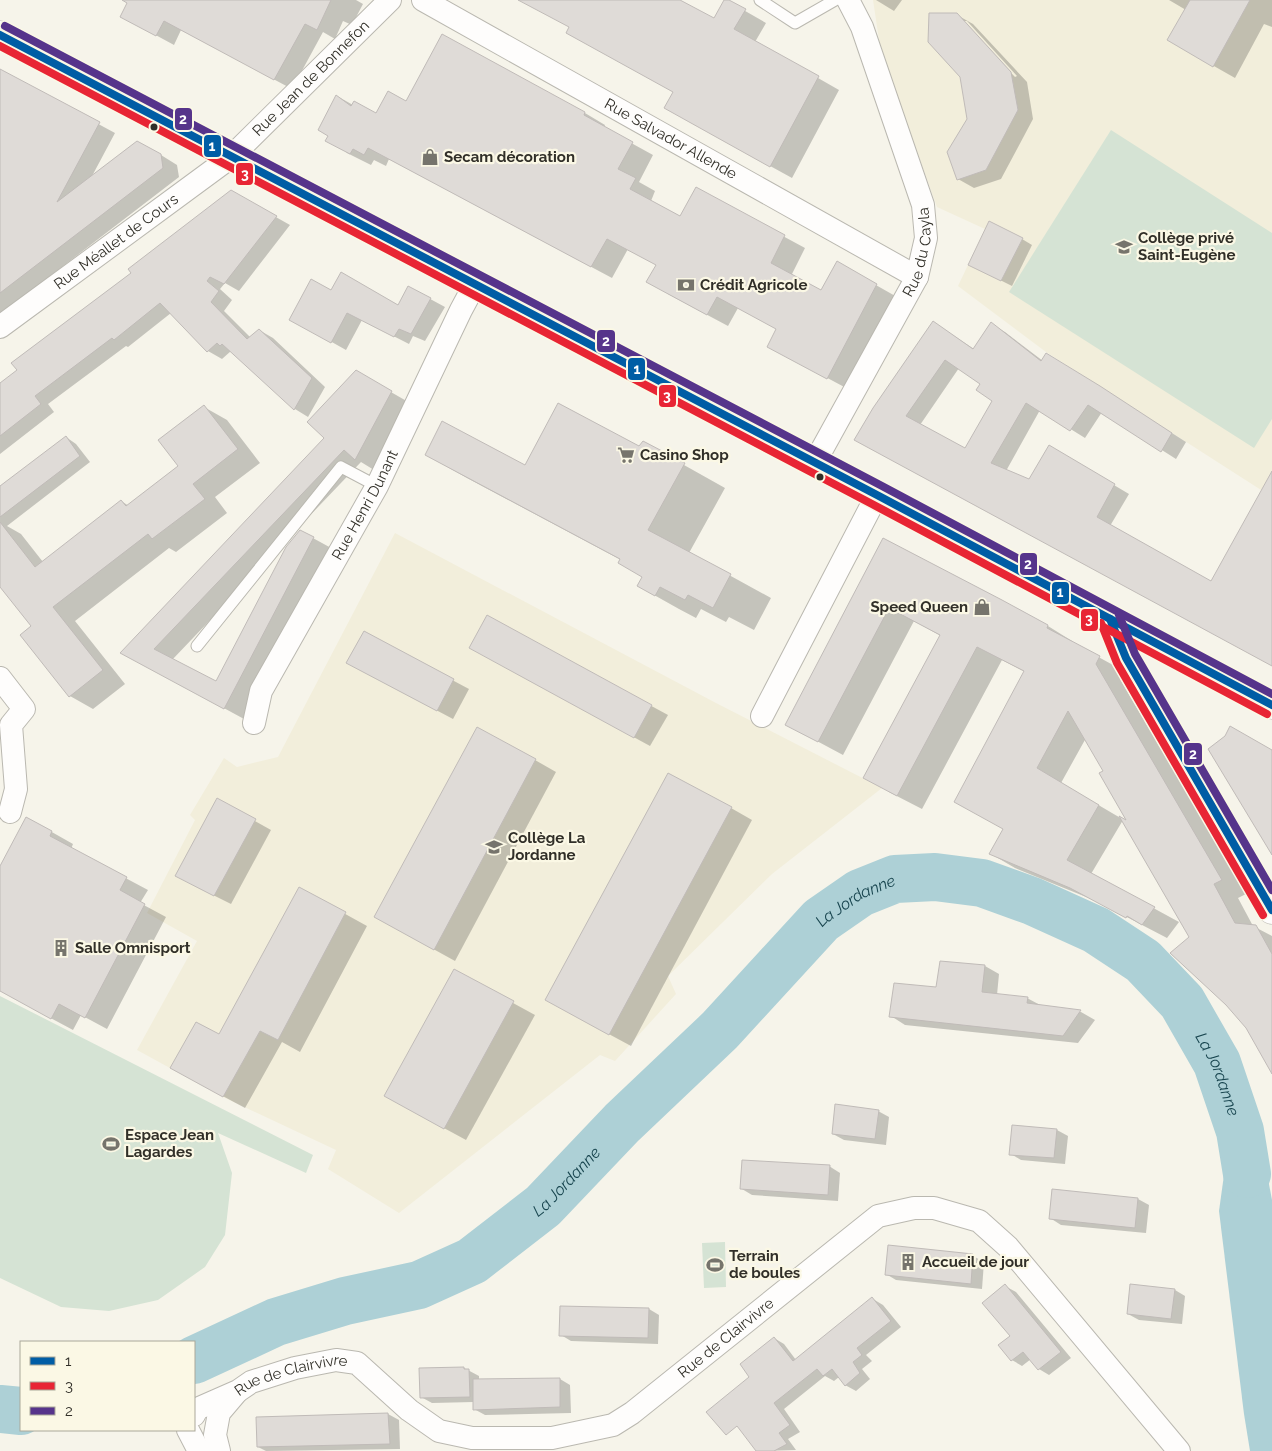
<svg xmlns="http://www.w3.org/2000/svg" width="1272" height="1451" font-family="Raleway,sans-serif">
<rect width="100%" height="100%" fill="#f6f4ea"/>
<g fill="#f2eedb">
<path d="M873,0H1272V497L1046,352L958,286L985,229L937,207L881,53Z"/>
<path d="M395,533L716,703L882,788L772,874L668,976L676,994L615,1061L600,1055L399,1213L328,1169L336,1150L223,1097L137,1050L197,941L147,913L195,820L190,815L224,758L237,767L278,757Z"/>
</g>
<g fill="#d5e3d4">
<path d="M1111,130L1272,233V419L1254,448L1009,292Z"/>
<path d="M0,996L313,1155L306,1173L218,1133L232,1173L225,1235L205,1267L158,1300L109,1311L61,1307L0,1278Z"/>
<path d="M725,1242L726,1287L704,1288L702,1243Z"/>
</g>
<path fill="#add0d6" d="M1233,1110L1268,1179L1272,1200V1451H1250L1244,1414L1219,1211Z"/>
<g fill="#0003" fill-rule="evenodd">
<path d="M125,0H356L363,4L352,25L343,21L335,39L323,32L292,89L181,30L174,45L139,26L129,2Z"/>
<path d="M541,0H678L715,20L726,0L766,23L755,42L839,90L792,178L687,120L674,92L570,27Z"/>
<path d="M876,0H902L894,11Z"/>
<path d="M1169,0H1272V27L1264,24L1235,78L1168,40L1186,10Z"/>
<path d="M957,15L973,24L1027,82L1033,119L1001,179L974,188L958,179L968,119ZM963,21H967L1017,76L1015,77Z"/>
<path d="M442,36L585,113L605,125L604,128L653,155L639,182L655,191L651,201L681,217L696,189L805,248L791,276L822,292L837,263L897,297L848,389L790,358L778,329L738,308L728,326L668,294L657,265L628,249L612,278L389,159L386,166L374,160L371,165L347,153L330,136L337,96L353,105L376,115L406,102Z"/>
<path d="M0,71L115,133L91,178L161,155L177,165L179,177L2,313L0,312Z"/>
<path d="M231,192L290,225L239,291L225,283L220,289L232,300L224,311L251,338L259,330L273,338L325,387L308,417L295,409L231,351L222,359L208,351L171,313L128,347L126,346L48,404L54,412L0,454V385Z"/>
<path d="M1022,239L1032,245L1012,286L980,270Z"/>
<path d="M408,287L445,307L425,341L413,336L409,344L362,320L346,350L305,327L332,292L398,306Z"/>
<path d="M933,322L974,349L991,324L1005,332L1043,361L1114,396L1186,442L1176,459L1102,412L1085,438L1040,410L1006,471L1029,481L1050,447L1129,494L1110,526L1212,583L1272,498V665L870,448ZM959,368L981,384L994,400L965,450L920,425Z"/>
<path d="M356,372L410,403L374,470L361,462L172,660L216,683L300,531L333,549L244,719L141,663L326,438Z"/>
<path d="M204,407L227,420L260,463L215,497L227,513L176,552L169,548L75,621L125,684L93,709L70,696L33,626L0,585V488L66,437L76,444L90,462L7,526L21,534L43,562L121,501L129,506L180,466Z"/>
<path d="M640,447L684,465L725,488L689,553L771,598L754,630L729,617L726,622L701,609L696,618L679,609L638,586L643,577L621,560L467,478L426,455L526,467Z"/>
<path d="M884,540L1048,626L1072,641L1071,642L1124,671L1120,679L1246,894L1238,898L1253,926L1272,936V1072L1247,1027L1191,937L1123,820L1091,874L1179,922L1167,938L1096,901L1015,868L991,854L1005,829L1025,672L1002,660L922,809L889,792L941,636L914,621L843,755L787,725ZM1086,738L1105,771L1129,823L1061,783Z"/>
<path d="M488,617L668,715L650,746L487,657Z"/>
<path d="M364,633L469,689L453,719L364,672Z"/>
<path d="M535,760L556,772L455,961L397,929Z"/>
<path d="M217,800L271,830L231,904L193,885Z"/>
<path d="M731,808L752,820L631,1046L568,1012Z"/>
<path d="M27,818L73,844L71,849L148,890L140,903L166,917L107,1029L81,1015L73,1030L0,991V868Z"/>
<path d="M300,889L367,926L300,1052L282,1042L245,1108L193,1080L220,1035Z"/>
<path d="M985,966L999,974L997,995L1027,998L1042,1006L1081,1012L1095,1020L1078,1043L905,1025L891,1016L938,988Z"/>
<path d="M455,971L535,1015L466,1140L407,1108Z"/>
<path d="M878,1111L889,1117L886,1145L844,1140L833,1134Z"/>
<path d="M1013,1126L1057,1130L1068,1136L1065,1164L1021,1160L1011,1154Z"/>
<path d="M829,1166L840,1173L838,1201L752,1195L742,1189Z"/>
<path d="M1053,1190L1138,1199L1149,1205L1146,1233L1061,1225L1050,1218Z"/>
<path d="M889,1247L973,1256L984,1262L982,1289L896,1280L886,1274Z"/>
<path d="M1005,1286L1016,1292L1071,1358L1049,1375L1039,1369L1031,1359L1022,1366L1012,1360L1011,1336Z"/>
<path d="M1175,1290L1185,1296L1182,1324L1139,1320L1128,1314Z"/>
<path d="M873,1299L883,1305L901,1327L866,1355L872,1361L862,1369L870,1379L856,1391L845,1385L839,1377L834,1381L825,1376L784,1409L800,1432L788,1439L796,1450L758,1451L751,1377L774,1338L784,1344L796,1360Z"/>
<path d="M649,1309L659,1315L658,1344L571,1341L561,1335Z"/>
<path d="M464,1368L479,1376V1380L560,1379L570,1385L571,1413L485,1415L474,1409V1402L432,1403L421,1397Z"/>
<path d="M388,1414L399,1420L400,1449L266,1451L258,1447Z"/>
</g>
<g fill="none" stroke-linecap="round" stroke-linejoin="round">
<g stroke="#add0d6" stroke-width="48">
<path id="s1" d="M194,1360L276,1322L345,1301L419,1285L472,1261L543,1206L622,1123L720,1030L821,920L860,893L895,879L935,877L982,883L1032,901L1096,930L1143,961L1182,1002L1217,1063L1240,1131L1247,1174"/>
<path d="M0,1409L21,1411"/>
</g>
</g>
<g fill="#dfdbd7" stroke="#c0bbb8" fill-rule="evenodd">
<path d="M122,0H331L317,30L305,24L274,80L164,21L156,36L120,17L127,3Z"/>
<path d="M518,0H680L714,18L724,0H729L746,9L734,29L819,76L770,167L664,108L673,92L566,33L569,27Z"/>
<path d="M1190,0H1250L1213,67L1167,40Z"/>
<path d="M929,13H957L1011,72L1018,110L986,170L957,180L947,152L967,119L960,77L928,42Z"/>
<path d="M442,34L585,112L584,115L633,142L618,169L636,178L630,189L680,216L696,187L785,235L771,263L821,290L837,261L877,284L827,379L767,347L776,329L717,297L707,315L646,282L656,265L607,239L591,267L368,148L364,155L353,149L350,154L325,141L328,136L318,130L336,95L351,106L354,101L376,113L388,91L406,101Z"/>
<path d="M0,69L100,122L57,202L137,141L161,154L163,168L0,293Z"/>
<path d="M231,190L277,216L224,284L210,277L207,281L219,291L211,302L247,339L259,329L312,378L294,410L222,344L220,346L217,343L207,352L160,303L114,340L112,338L35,396L41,404L0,436V383L17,370L11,363L131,273L128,269Z"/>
<path d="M989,221L1023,238L1001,281L968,265Z"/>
<path d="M341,272L398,305L408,286L431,298L411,334L399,329L394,337L347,313L331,343L289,320L311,279L331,290Z"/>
<path d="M933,321L973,349L991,322L1041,361L1046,353L1100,386L1172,433L1161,452L1088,405L1070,431L1026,403L991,463L1029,479L1049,445L1115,484L1097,517L1211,581L1272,471V666L854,440L873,408ZM945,360L980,384L976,390L992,401L965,448L906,416Z"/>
<path d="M356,370L392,391L355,460L344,450L154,649L216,681L286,547L300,530L314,537L224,709L120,653L324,438L307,422Z"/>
<path d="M558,403L639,446L643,441L685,463L648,530L731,574L713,608L688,595L685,600L660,587L655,596L637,586L642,577L618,563L620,559L425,455L442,421L525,465Z"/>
<path d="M204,405L238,449L193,484L205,499L152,539L148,534L53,607L103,670L69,697L20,635L31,626L0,587V522L35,567L121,500L126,506L178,466L158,440Z"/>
<path d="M66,436L80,456L0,517V486Z"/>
<path d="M883,538L1002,600L1048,625L1047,628L1100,656L1096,664L1222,880L1214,884L1235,923L1256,925L1272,954V1074L1246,1028L1226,1005L1170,953L1189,937L1119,816L1126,820L1099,773L1103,771L1068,711L1037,768L1099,805L1067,860L1155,907L1142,925L1127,916L1126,918L1070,888L989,854L1003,829L954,802L1024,671L977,647L897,796L863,778L940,635L889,608L818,742L785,725Z"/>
<path d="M487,615L652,705L634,738L469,648Z"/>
<path d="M364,631L454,679L437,711L346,663Z"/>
<path d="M1230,726L1272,750V855L1208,749L1225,736Z"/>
<path d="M477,727L536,759L434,950L374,917Z"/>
<path d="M668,773L732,807L609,1035L545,1000Z"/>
<path d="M217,798L256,819L214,896L175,876Z"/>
<path d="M26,817L52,831L50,836L127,877L120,890L145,904L85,1018L59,1004L51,1019L0,991V866Z"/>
<path d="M299,887L346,912L278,1040L260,1031L223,1097L170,1068L196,1022L219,1034Z"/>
<path d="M940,961L985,965L982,992L1028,997L1027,1003L1081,1010L1063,1036L889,1017L894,983L936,987Z"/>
<path d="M454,969L514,1001L444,1129L384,1096Z"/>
<path d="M835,1104L879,1110L875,1139L832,1134Z"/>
<path d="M1012,1125L1057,1129L1054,1158L1009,1155Z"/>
<path d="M742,1160L830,1165L828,1195L740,1189Z"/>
<path d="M1052,1189L1138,1198L1135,1228L1049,1219Z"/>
<path d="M888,1245L973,1254L971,1284L885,1275Z"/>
<path d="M1005,1284L1061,1352L1038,1370L1023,1352L1011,1361L998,1345L1010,1336L982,1303Z"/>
<path d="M1130,1284L1175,1289L1171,1319L1127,1314Z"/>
<path d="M872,1297L891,1321L857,1348L862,1355L853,1362L860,1373L845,1386L832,1369L823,1376L817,1369L774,1403L790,1425L779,1433L787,1444L774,1451H756L737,1426L726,1435L706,1412L749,1377L740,1364L774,1337L793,1361Z"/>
<path d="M560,1306L649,1308L648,1338L559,1336Z"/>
<path d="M464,1367V1369H469L470,1397L420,1398L419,1368Z"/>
<path d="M560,1378V1407L473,1410V1379Z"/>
<path d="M388,1413L390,1444L257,1447L256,1417Z"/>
</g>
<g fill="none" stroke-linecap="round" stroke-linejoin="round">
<g stroke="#bab8b0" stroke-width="13">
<g id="lane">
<path d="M760,0L795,23L835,0"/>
<path d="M197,646L341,467L377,486"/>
</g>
</g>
<g stroke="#bab8b0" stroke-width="24">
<g id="street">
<path id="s2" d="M423,0L917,277"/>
<path id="s3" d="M0,327L231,157L390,0"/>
<path id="s4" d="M815,462L917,277L926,238L923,205L862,27L848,0"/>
<path d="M0,678L24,709L11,725L16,789L10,812"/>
<path d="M762,716L877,495"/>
<path id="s5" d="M254,723L261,691L377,486L461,310L475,284"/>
<path id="s6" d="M194,1415L197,1409L238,1391L251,1382L295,1368L336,1360L357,1363L409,1410L439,1431L472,1438H552L613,1425L632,1413L878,1216L914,1208H934L979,1221L1008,1247L1179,1451"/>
<path d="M188,1430L199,1451"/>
<path d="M219,1451L215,1435L219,1413L236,1393"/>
</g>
</g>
<g stroke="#bab8b0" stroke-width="29">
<g id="secondary">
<path d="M0,35L877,495L1272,705"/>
<path d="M1110,619L1126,658L1272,910"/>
</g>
</g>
<use href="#lane" stroke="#fefdfc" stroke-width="11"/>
<use href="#street" stroke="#fefdfc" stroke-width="22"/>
<use href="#secondary" stroke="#fefdfc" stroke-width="28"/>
<g stroke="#fbf8e5" stroke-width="11">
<g id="bus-1">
<path d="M0,35L877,495L1272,705"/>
<path d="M1110,619L1126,658L1272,910"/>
</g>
</g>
<g stroke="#fbf8e5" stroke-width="11">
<g id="bus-2">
<path d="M0,46L872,504L1267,714"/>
<path d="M1101,623L1117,663L1263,915"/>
</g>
</g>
<g stroke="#fbf8e5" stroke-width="11">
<g id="bus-3">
<path d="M5,26L882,486L1272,694"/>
<path d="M1119,615L1135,654L1272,890"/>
</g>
</g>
<use href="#bus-1" stroke="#005da5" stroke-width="8"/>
<use href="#bus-2" stroke="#e82534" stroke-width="8"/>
<use href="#bus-3" stroke="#56348b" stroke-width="8"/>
</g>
<defs>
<g id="shop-bare" transform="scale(1.35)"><path d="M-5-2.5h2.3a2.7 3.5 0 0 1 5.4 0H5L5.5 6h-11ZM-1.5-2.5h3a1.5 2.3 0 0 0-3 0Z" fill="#76746c" stroke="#fbf8e5" stroke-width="2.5" paint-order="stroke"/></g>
<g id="school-bare" transform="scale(1.35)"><path d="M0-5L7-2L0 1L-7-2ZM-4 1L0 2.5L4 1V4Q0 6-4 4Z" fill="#76746c" stroke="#fbf8e5" stroke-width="2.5" paint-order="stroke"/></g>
<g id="bank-bare" transform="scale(1.35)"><path d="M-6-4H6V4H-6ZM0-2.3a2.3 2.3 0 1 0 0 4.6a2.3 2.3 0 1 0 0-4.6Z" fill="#76746c" stroke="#fbf8e5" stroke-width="2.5" paint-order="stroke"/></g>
<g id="supermarket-bare" transform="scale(1.35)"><path d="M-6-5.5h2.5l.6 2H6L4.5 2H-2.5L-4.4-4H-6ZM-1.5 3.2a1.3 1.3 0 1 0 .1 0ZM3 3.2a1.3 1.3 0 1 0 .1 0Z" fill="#76746c" stroke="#fbf8e5" stroke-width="2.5" paint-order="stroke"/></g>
<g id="building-bare" transform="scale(1.35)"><path d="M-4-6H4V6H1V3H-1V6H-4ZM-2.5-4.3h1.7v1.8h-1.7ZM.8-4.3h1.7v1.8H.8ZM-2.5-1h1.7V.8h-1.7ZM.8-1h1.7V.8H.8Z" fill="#76746c" stroke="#fbf8e5" stroke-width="2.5" paint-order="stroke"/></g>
<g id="stadium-bare" transform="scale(1.35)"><path d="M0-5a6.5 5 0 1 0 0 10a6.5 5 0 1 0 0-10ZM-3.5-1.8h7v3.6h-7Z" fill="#76746c" stroke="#fbf8e5" stroke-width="2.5" paint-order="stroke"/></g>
</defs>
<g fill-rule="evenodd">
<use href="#shop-bare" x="430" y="157"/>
<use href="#school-bare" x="1124" y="247"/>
<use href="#bank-bare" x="686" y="285"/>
<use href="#supermarket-bare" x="626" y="455"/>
<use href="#shop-bare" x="982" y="607"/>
<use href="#school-bare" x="494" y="847"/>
<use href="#building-bare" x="61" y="948"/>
<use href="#stadium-bare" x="111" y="1144"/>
<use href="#building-bare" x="908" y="1262"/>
<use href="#stadium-bare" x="715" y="1265"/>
</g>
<g fill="#312f28" stroke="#fbf8e5" stroke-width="2">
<circle cx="154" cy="127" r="4.5"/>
<circle cx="820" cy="477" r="4.5"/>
</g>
<g text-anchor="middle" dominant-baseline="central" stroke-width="4.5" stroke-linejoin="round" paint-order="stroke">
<g font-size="15" fill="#312f28" stroke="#fbf8e5">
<text stroke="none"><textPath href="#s3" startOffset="399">Rue Jean de Bonnefon</textPath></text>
<text stroke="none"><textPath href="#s2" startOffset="284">Rue Salvador Allende</textPath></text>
<text stroke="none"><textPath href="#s3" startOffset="144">Rue Méallet de Cours</textPath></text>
<text stroke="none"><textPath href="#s4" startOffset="236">Rue du Cayla</textPath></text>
<text stroke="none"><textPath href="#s5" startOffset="246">Rue Henri Dunant</textPath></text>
<text stroke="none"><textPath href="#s6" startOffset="602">Rue de Clairvivre</textPath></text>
<text stroke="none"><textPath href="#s6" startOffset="108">Rue de Clairvivre</textPath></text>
</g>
<g font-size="15" font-weight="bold" fill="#312f28" stroke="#fbf8e5" text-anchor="start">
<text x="444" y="157">Secam décoration</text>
<text x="1138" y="238">Collège privé<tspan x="1138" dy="17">Saint-Eugène</tspan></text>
<text x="700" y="285">Crédit Agricole</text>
<text x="640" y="455">Casino Shop</text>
<text x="968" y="607" text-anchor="end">Speed Queen</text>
<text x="508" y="838">Collège La<tspan x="508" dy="17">Jordanne</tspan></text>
<text x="75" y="948">Salle Omnisport</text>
<text x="125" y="1135">Espace Jean<tspan x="125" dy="17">Lagardes</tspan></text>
<text x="729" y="1256">Terrain<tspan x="729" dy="17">de boules</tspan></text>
<text x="922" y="1262">Accueil de jour</text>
</g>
<g font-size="16" font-style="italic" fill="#18454f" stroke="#fbf8e5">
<text stroke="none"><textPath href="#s1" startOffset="825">La Jordanne</textPath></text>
<text stroke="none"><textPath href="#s1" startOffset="1275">La Jordanne</textPath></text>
<text stroke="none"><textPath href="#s1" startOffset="420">La Jordanne</textPath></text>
</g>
</g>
<g stroke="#fbf8e5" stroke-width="2">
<rect x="174" y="107" width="19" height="24" rx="5" fill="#56348b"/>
<rect x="203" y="134" width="19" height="24" rx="5" fill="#005da5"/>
<rect x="235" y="162" width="19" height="24" rx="5" fill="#e82534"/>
<rect x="596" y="329" width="20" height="24" rx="5" fill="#56348b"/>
<rect x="627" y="357" width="19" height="24" rx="5" fill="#005da5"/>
<rect x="658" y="384" width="19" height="24" rx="5" fill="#e82534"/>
<rect x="1019" y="552" width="19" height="24" rx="5" fill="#56348b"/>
<rect x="1051" y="581" width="19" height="24" rx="5" fill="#005da5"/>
<rect x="1080" y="608" width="19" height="24" rx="5" fill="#e82534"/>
<rect x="1183" y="742" width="20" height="24" rx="5" fill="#56348b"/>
</g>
<g font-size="14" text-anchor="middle" font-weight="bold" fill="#fff">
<text x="183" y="124">2</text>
<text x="212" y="151">1</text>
<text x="245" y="179">3</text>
<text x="606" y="346">2</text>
<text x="637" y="374">1</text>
<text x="667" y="401">3</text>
<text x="1028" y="569">2</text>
<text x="1060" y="597">1</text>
<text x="1089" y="624">3</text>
<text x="1193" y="759">2</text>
</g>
<rect x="20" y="1341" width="175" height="90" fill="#fbf8e5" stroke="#aaa899"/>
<rect x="30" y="1357" width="25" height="8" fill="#005da5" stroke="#aaa899"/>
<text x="65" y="1366" font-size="15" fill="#312f28">1</text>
<rect x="30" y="1382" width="25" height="8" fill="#e82534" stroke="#aaa899"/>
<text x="65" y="1391" font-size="15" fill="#312f28">3</text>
<rect x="30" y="1407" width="25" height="8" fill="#56348b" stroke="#aaa899"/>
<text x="65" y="1416" font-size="15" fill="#312f28">2</text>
</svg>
